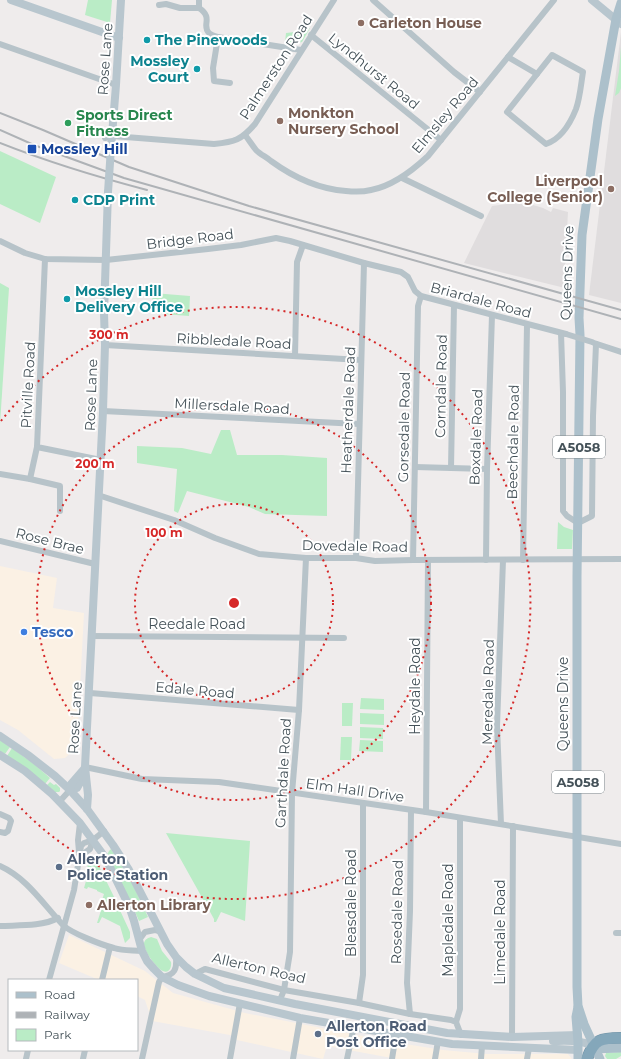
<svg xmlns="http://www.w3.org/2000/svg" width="621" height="1059" font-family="Montserrat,sans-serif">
<rect width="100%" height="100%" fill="#efecec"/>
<g fill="#fbf1e4">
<path d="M0,566L57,578L53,608L84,613L77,744L73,751L65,758L54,759L18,730L0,720Z"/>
<path d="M69,935L145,971L173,993L245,1013L399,1043L443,1050L487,1054H568L572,1059H397L327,1046L323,1059L237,1040L230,1035L152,1021L145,1000L137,996V980H99L59,963Z"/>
</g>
<g fill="#e0ddde">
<path d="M621,32V303L589,295Z"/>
<path d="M514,203L530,204L543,208L551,212L553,208L568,212L565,269V288L464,263L492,206Z"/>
</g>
<g fill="#baecc6">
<path d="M88,0H112L110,23L85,15Z"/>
<path d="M310,28L302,42L294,44L285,42L286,33L295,32Z"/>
<path d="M621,47V88L619,93L615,96L619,71Z"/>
<path d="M0,151L56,177L40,223L0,204Z"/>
<path d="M0,283L9,288L0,424Z"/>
<path d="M153,293L190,296L189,316L151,313Z"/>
<path d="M221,430H230L237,455H282L327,458V516L265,514L249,507L187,491L178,513L174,511L177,469L137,463V446L182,448L211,454Z"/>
<path d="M558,522L564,527L573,530L572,549H557Z"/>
<path d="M361,698L384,699V710L360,709Z"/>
<path d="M342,703H353L352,726H342Z"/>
<path d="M360,713L384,714V725L360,724Z"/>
<path d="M360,727L383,728V739L360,738Z"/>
<path d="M341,737H352L351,760H340Z"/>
<path d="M0,740L10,747L5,754L0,751Z"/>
<path d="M360,740L383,741V752L359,751Z"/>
<path d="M12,748L35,765L50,778L45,784L7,756Z"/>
<path d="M50,782L54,785L56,784L60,788V791L59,792H55L47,785Z"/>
<path d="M166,833L250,841L245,921L221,912L216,922H214V919Z"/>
<path d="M111,849L130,879L148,917L139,921L133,907L107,855L109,851Z"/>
<path d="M88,864H98L117,903L115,904L116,907L118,906L130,932V938L125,943L120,926L102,917L99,923H97L103,904L101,903L104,894L97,891V890L88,887L87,889L84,888L86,881H85Z"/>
<path d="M151,937L157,939L162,951L171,962C172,967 169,974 163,971C157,969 143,950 144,943C145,939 148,938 151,937Z"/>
<path d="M621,1052V1056L616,1059H607L605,1056L606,1053Z"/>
</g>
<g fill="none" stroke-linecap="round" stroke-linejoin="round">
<g stroke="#7092a6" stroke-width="12">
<path id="highway" d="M587,1059C594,1039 601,1038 621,1038"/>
</g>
<g stroke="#b7c3c9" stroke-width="6">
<path d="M199,0V8C214,18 201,25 209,33C211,35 215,36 218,37L301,50"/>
<path d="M373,0L454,72L480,92"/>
<path d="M159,5L166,4L180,8H199"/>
<path d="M311,35L441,140"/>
<path d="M218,37L213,68L214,81L230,83"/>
<path d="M0,44L116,85"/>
<path d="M552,55L583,72C581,84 580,98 576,109C570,124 561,139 546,144L507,112Z"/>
<path d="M508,57L537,74"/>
<path d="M245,135C249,140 252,145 256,150C260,154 266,157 271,161C293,177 318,189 346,191C355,192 363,192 371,190C393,186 412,171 428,156L554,0"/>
<path d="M105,138L113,136L214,144C235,142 241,140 255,124L334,0"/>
<path d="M402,178L481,216"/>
<path d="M0,241L25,253L45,259L106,260L208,249L241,245L276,238L290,241L364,263L401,272L408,277L415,291L421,296L566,334"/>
<path d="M45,259L37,447L101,460"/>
<path d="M561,333L563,392V511L567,516L578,523L592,516L593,416L596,344"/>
<path d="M594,343L621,352"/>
<path d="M105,345L361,360"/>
<path d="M295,356L297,262L303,245"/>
<path d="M103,411L359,424"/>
<path d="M415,467L487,469"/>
<path d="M451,468L454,305"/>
<path d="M0,474L30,479L60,486V511"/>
<path d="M30,479L37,447"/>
<path d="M98,495L174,520L215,538L259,554L306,558H356L375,561L413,560L621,559"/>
<path d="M0,541L95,564"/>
<path d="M356,558L364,263"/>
<path d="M413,560L418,306L421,296"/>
<path d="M486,560L487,469L492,315"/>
<path d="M523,560L527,325"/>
<path d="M91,636L344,638"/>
<path d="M90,693L299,710"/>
<path d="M85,767L142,779L219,782L426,812L621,844"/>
<path d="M60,801L70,790"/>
<path d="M426,812L428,560"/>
<path d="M0,814L9,818L11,821L8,831L5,833L0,832"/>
<path d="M501,824L497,726L503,560"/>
<path d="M79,852L78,840L80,823"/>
<path d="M79,857L90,849L93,840L104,831"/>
<path d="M0,866C27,878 43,904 63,925C71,933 102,945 114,948C123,951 132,950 142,951"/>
<path d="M0,926C18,925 41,927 58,918"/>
<path d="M616,933H621"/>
<path d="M139,940L145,932L155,930L161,932"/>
<path d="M195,974L205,969L284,990L359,1003L410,1014L451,1020L456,1022L461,1035"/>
<path d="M49,980L74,890L81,846L84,843L93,840"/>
<path d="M102,980L110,947"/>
<path d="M280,1000L284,990L290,952L292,793L299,710L306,558"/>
<path d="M359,1003L363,975V803"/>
<path d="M410,1014L407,983L410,911L411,810"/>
<path d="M456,1022L460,1009V818"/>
<path d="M512,1037L513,826"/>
<path d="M26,1059L28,1050"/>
<path d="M83,1059L85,1050"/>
<path d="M142,1059L159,982L162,977C175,975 177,969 176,957"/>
<path d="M230,1059L240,1003"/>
<path d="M293,1059L300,1018"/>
<path d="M347,1059L354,1026"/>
<path d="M392,1059L396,1034"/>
<path d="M435,1059L438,1041"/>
<path d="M481,1059L482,1046"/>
<path d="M527,1059L529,1048"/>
</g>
<g stroke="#b8c6ce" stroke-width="8">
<path d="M11,0L119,38"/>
<path d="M592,0L621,24"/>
<path d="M111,148L116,85L121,0"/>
<path d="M0,736L28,755L55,776L70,790L87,809L113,845L129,870L167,944L176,957L186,967L195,974L224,988L295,1004L447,1033L512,1037L578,1035"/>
<path d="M0,755L25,771L52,794L80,823L105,857L129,906L134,921L142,951L147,961L154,969L162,977L178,985L209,996L300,1018L452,1044L578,1050"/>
<path d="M70,790L77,788L81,781L84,772"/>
<path d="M70,790L71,784L84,769"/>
<path d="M87,809L88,795L85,767L103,411L105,345L104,313L108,192"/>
<path d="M553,1041C565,1041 587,1039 595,1049"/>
</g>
<g stroke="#acc0cb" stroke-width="9">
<path d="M591,1049L621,1048"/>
<path d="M578,1059V1042L576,1017L578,1007"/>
<path d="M600,1059L584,1024L578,1006L577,987V577L580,335L579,318L582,235L598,119L616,19L621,3"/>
</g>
<use href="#highway" stroke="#84a7ba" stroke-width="11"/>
<g stroke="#aeb2b6" stroke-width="2">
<path d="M0,113L43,130L129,167L249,206L621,310"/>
<path d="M0,130L34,145L124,178L621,319"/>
<path d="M0,143C48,162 97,177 147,190"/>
</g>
<path stroke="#b7c3c9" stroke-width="6" d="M566,334L592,342"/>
<path stroke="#b8c6ce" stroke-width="8" d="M108,192L111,148"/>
</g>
<g fill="none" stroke="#d62828" stroke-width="2" stroke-dasharray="2 4">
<circle cx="234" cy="603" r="99"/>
<circle cx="234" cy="603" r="197"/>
<path d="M1 421A296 296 0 1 1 1 785"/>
</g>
<g fill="#8d6e63" stroke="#fff" stroke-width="1.5">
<circle cx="361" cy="23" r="4"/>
<circle cx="280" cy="121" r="4"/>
<circle cx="611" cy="189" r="4"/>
<circle cx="89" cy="905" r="4"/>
</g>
<g fill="#0f9aa8" stroke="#fff" stroke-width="1.5">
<circle cx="147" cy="40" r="4"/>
<circle cx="197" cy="69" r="4"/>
<circle cx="75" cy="200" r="4"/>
<circle cx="67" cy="299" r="4"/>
</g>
<circle fill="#2e9e5b" stroke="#fff" stroke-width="1.5" cx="68" cy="123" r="4"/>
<rect fill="#1a4fb4" stroke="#fff" stroke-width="1.5" x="27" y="144" width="10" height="10" rx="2"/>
<circle fill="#3f7fe0" stroke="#fff" stroke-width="1.5" cx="24" cy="632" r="4"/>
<g fill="#5c6f8a" stroke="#fff" stroke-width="1.5">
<circle cx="59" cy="867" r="4"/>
<circle cx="318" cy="1034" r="4"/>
</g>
<g text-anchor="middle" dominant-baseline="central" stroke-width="4" stroke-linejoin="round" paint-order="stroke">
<g fill="#fff" stroke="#7d868b" stroke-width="1">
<rect x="553" y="436" width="52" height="22" rx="3"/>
<rect x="552" y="771" width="52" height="22" rx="3"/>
</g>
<g font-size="13" font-weight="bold" fill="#455259">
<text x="579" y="447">A5058</text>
<text x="578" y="782">A5058</text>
</g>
<g font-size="14" font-weight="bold" fill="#785e54" stroke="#fff" text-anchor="start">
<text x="369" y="23">Carleton House</text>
<text x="288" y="113">Monkton<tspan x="288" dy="16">Nursery School</tspan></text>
<text x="603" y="181" text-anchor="end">Liverpool<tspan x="603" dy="16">College (Senior)</tspan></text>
<text x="97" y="905">Allerton Library</text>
</g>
<g font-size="14" font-weight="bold" fill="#0d838f" stroke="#fff" text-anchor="start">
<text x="155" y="40">The Pinewoods</text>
<text x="189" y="61" text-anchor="end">Mossley<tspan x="189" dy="16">Court</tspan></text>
<text x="83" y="200">CDP Print</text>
<text x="75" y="291">Mossley Hill<tspan x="75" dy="16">Delivery Office</tspan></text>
</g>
<g font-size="14" fill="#455259" stroke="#fff">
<text transform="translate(105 59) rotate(-86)">Rose Lane</text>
<text transform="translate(276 67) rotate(-57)">Palmerston Road</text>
<text transform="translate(374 71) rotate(39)">Lyndhurst Road</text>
<text transform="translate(445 115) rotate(-50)">Elmsley Road</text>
<text transform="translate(190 239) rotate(-7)">Bridge Road</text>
<text transform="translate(567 273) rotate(-88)">Queens Drive</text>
<text transform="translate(481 300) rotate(15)">Briardale Road</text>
<text transform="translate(234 341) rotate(3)">Ribbledale Road</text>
<text transform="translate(28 385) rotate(-87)">Pitville Road</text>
<text transform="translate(441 386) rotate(-89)">Corndale Road</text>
<text transform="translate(91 395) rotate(-88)">Rose Lane</text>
<text transform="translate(232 406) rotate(3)">Millersdale Road</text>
<text transform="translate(348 410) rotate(-88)">Heatherdale Road</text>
<text transform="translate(404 427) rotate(-89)">Gorsedale Road</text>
<text transform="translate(476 437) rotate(-88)">Boxdale Road</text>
<text transform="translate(513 442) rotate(-89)">Beechdale Road</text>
<text transform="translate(50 541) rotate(14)">Rose Brae</text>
<text transform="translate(355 546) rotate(1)">Dovedale Road</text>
<text x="197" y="624">Reedale Road</text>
<text transform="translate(415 686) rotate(-90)">Heydale Road</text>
<text transform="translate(195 690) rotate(5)">Edale Road</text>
<text transform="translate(488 692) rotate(-89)">Meredale Road</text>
<text transform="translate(563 704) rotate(-90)">Queens Drive</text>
<text transform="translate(75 718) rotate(-87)">Rose Lane</text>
<text transform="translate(283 773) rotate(-87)">Garthdale Road</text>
<text transform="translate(355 790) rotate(8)">Elm Hall Drive</text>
<text transform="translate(351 903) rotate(-90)">Bleasdale Road</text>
<text transform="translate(397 912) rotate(-89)">Rosedale Road</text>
<text transform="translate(448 920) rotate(-90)">Mapledale Road</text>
<text transform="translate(500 932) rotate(-90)">Limedale Road</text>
<text transform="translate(259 968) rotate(13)">Allerton Road</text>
</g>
<g font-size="14" font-weight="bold" fill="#27864d" stroke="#fff" text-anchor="start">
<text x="76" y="115">Sports Direct<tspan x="76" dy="16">Fitness</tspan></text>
</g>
<g font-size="14" font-weight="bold" fill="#164399" stroke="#fff" text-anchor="start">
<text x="41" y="149">Mossley Hill</text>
</g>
<g font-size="14" font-weight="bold" fill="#366cbe" stroke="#fff" text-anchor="start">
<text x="32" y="632">Tesco</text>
</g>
<g font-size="14" font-weight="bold" fill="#4e5e75" stroke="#fff" text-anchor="start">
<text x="67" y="859">Allerton<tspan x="67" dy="16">Police Station</tspan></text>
<text x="326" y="1026">Allerton Road<tspan x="326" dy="16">Post Office</tspan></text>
</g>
</g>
<circle cx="234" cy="603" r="6" fill="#d62828" stroke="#fff" stroke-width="2"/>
<g font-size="12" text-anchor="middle" font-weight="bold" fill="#d62828" stroke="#fff" stroke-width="4" stroke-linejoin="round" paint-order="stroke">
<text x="109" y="339">300 m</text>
<text x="95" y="468">200 m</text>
<text x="164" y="537">100 m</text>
</g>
<rect x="8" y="979" width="130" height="72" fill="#ffffff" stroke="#b5babd"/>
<rect x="16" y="992" width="20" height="6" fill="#acc0cb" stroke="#b5babd"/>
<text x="44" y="999" font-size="12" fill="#455259">Road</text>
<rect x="16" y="1012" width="20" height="6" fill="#aeb2b6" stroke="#b5babd"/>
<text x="44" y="1019" font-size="12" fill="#455259">Railway</text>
<rect x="16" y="1029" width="20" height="12" fill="#baecc6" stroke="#b5babd"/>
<text x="44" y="1039" font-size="12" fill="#455259">Park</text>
</svg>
